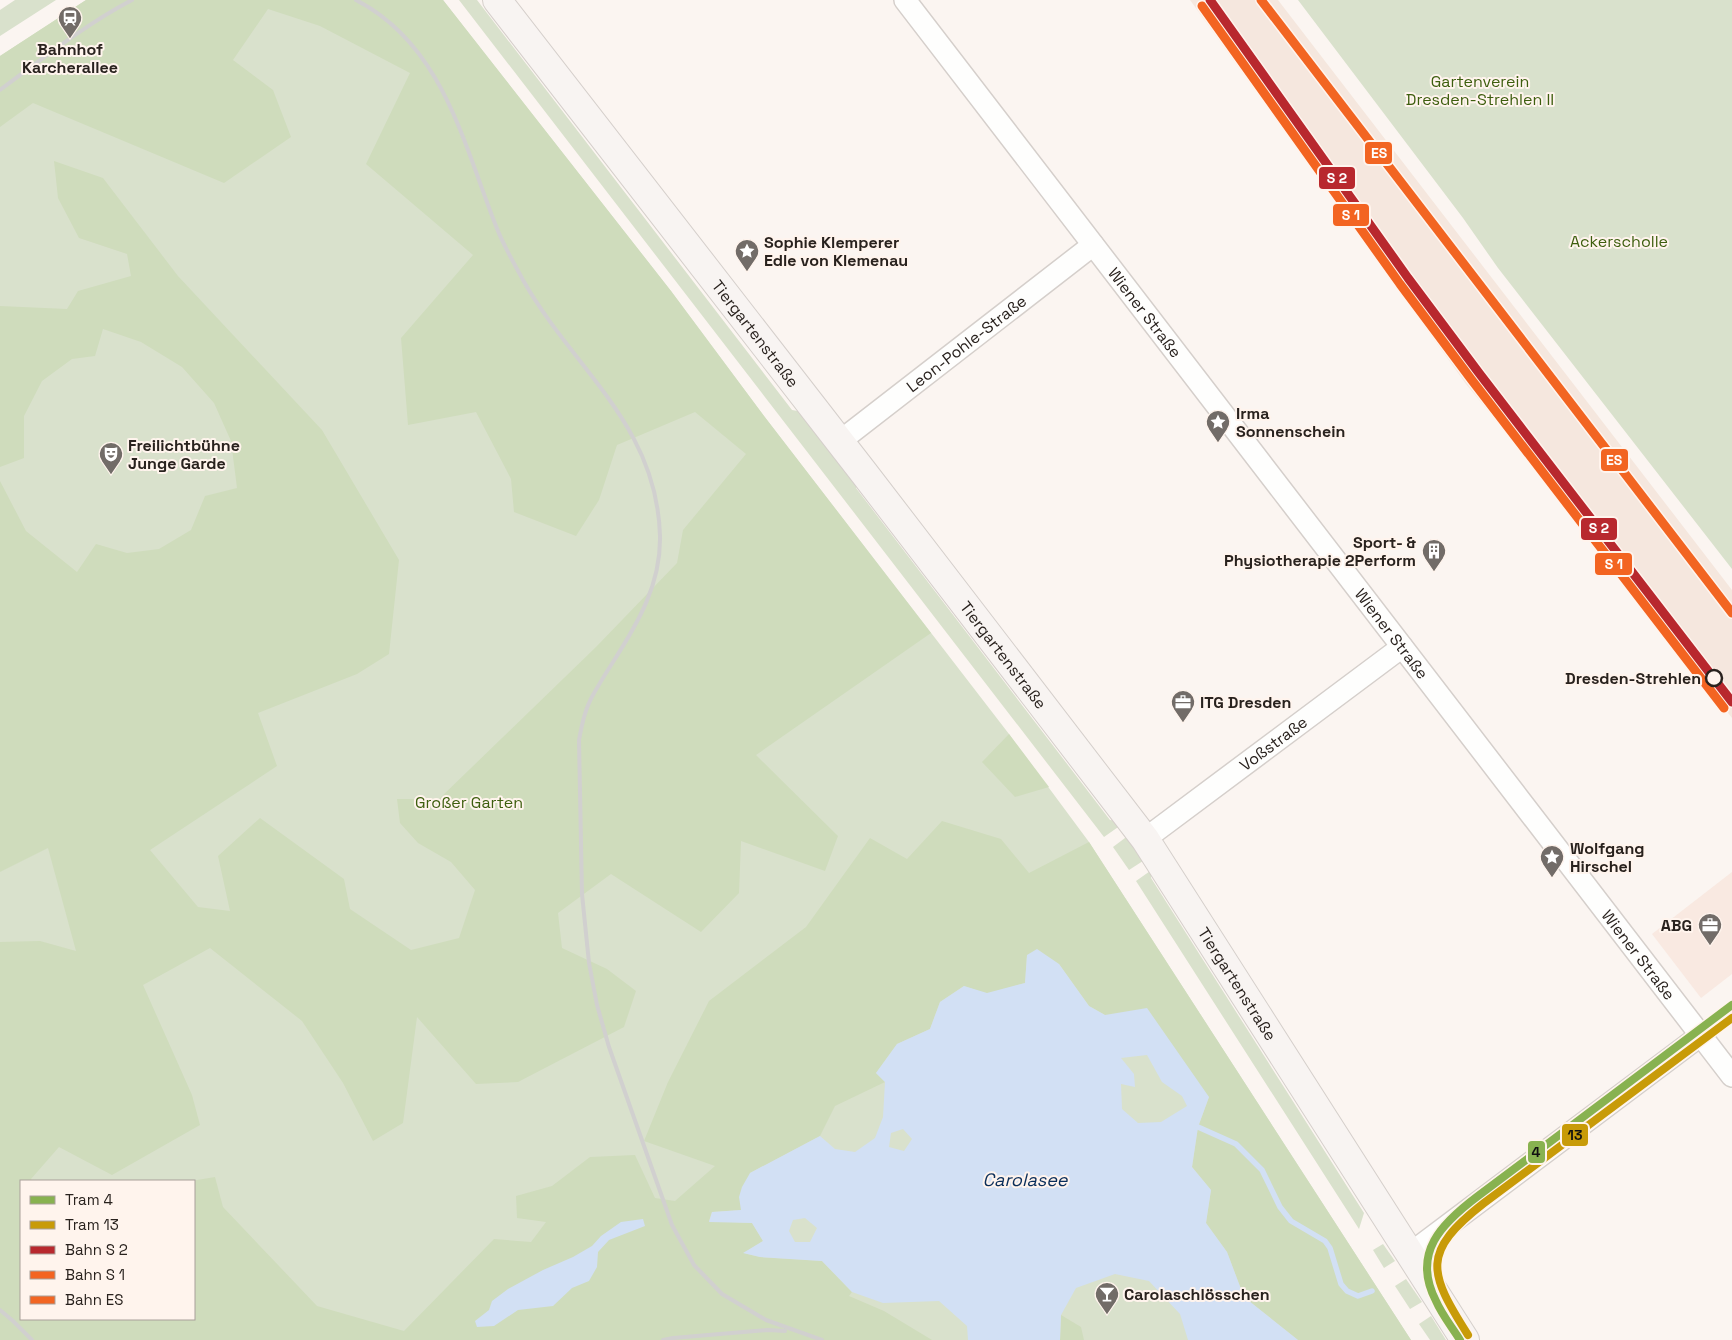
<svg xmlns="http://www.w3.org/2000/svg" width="1732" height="1340" font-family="'Space Grotesk',sans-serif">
<rect width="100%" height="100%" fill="#fbf5f1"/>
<path fill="#f9e9e1" d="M1732,872V974L1701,998L1652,934Z"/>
<path fill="#f5e7de" d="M1190,0H1278L1732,590V718L1579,521L1466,384Z"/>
<g fill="#d9e1cc" fill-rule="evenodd">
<path d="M15,0H56L0,36V10Z"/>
<path d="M86,0H443L671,291L764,416L1009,734L1089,842L1411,1340H0V56ZM21,1181H194V1319H21Z"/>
<path d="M459,0H477L792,410L803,412L856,480V488L1110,820L1118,821L1121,825L1104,837Z"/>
<path d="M1298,0H1732V569L1498,268L1463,218Z"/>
<path d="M1129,835L1146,859L1129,870L1113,847Z"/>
<path d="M1153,869L1151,878L1364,1213L1359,1229L1136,881Z"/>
<path d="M1383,1244L1395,1261L1384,1268L1373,1250Z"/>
<path d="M1406,1279L1422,1302L1410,1309L1395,1286Z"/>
<path d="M1431,1316L1446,1340H1430L1419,1324Z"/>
</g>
<g fill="#cfdcbc">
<path d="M86,0H443L671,291L764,416L931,633L756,755L838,836L825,871L741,841L739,893L701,932L611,874L558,913L562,948L607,969L636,991L624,1027L518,1082L476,1084L417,1017L403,1123L373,1141L343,1083L302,1021L210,948L143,985L192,1095L200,1125L112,1175L59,1147L31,1179L32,1181H21V1319H194V1181H191L215,1177L223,1207L317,1306L404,1331L494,1239L531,1242L546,1222L517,1218L516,1196L552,1186L590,1157L635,1155L655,1198L675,1201L715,1166L644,1141L668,1082L709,1001L806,927L870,838L907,859L942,821L1001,839L1029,873L1089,842L1411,1340H1298L1244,1297L1227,1252L1206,1223L1211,1190L1192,1167L1198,1127L1209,1097L1105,1015L1089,1006L1059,964L1027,955L1025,983L987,994L964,986L940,1002L930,1029L897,1044L876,1073L885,1082L835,1106L820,1136L750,1173L742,1210L712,1212L709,1221L752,1223L763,1241L744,1253L760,1257L822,1261L852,1292L849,1296L884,1311L932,1340H0V942L40,941L76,951L48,848L0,872V481L26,531L77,572L96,544L127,553L159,549L191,530L205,496L237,488L231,441L214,403L182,367L141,342L103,329L95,356L72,359L42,381L24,416V458L0,467V306L67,309L78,291L131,276L127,254L79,238L58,198L54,161L103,178L178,276L322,430L399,560L389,654L357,674L258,713L277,766L150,850L198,907L230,911L218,856L260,818L344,879L350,909L411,950L459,938L475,890L451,862L418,843L400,823L397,799H439L596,647L677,563L683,530L746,454L695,412L617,445L599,500L576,536L514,512L511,479L476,412L408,425L401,338L473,255L366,164L410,73L320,26L268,9L233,60L273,90L291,137L224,183L33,103L0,127V56Z"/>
<path d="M1009,734L1049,787L1015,797L982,762Z"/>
<path d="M1061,1315L1081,1327L1084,1340H1060Z"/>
</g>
<g fill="#d2e0f4" fill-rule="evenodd">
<path d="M1037,949L1059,964L1089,1006L1105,1015L1147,1008L1209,1097L1198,1127L1192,1167L1211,1190L1206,1223L1227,1252L1244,1297L1298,1340H1188L1180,1314L1149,1281L1115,1274L1076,1288L1061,1315L1060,1340H968L967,1326L939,1301L883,1303L852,1292L822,1261L760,1257L743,1253L763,1241L752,1223L709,1222L712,1212L741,1210L739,1197L742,1187L750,1173L820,1136L835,1149L855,1152L875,1138L883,1117L885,1082L876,1073L897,1044L930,1029L940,1002L964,986L987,993L1025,983L1027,955ZM1147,1055L1162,1082L1182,1096L1187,1106L1161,1122L1138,1123L1122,1109L1121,1084L1135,1087L1134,1074L1121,1058ZM903,1129L912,1139L904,1151L889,1147L891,1133ZM805,1218L817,1228L810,1242H795L789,1231L793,1220Z"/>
<path d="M643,1219L645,1226L609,1240L598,1252L597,1267L589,1281L572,1288L553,1306L518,1310L494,1326L477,1327L475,1321L489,1310L492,1301L508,1289L543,1270L573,1257L592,1246L601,1236L621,1222Z"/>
</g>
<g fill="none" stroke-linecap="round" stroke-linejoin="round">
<path stroke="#d2e0f4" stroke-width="5.5" d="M1198,1127L1236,1144L1262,1170L1280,1207L1291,1221L1325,1241L1330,1248L1341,1284L1347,1291L1358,1296L1372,1291"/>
<g stroke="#d5cfcb" stroke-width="24">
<g id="minor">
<path id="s1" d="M905,0L1732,1076"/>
<path id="s2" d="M839,442L1093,245"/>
<path id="s3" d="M1145,839L1402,647"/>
<path d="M1411,1253L1701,1035"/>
</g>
</g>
<g stroke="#d5cfcb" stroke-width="30">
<g id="secondary">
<path id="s4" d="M497,0L864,473L1145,839L1465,1340"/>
</g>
</g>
<use href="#minor" stroke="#fefefd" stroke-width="21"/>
<use href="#secondary" stroke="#f8f4f2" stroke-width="28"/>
<g stroke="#d1d0cf" stroke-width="4">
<path d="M356,0C443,45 463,143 496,226C503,245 514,263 523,280C573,369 657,424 660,536C661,584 638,623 613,662C606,673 599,684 593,695C585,709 582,724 579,740L582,894L589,963L597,1005L609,1047L672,1225L694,1265L722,1294L766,1320L822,1340"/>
<path d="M0,90C42,59 86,24 132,0"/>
<path d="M0,1310L13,1321L32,1340"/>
<path d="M663,1340L673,1338L768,1330L785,1331"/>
</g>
<g stroke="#fff4ed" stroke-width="12">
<path id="rail-1" d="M1210,0L1408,278L1479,373L1732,702"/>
</g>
<g stroke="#fff4ed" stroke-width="12">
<path id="rail-2" d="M1202,6L1400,284L1471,379L1724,708"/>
</g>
<g stroke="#fff4ed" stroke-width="12">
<path id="rail-3" d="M1261,0L1732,613"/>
</g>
<use href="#rail-1" stroke="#b8282e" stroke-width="9"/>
<use href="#rail-2" stroke="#f36421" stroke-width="9"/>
<use href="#rail-3" stroke="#f26522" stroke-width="9"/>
<g stroke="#fff4ed" stroke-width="11">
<path id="tram-1" d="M1460,1340C1452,1327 1442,1315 1436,1301C1411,1253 1442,1223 1478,1196L1732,1005"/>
</g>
<g stroke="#fff4ed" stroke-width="11">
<path id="tram-2" d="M1468,1335C1428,1272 1421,1252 1484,1203L1732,1018"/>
</g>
<use href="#tram-1" stroke="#88b250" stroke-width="8"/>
<use href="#tram-2" stroke="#c89b08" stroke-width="8"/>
</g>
<defs>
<g id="station-pin" transform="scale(1.25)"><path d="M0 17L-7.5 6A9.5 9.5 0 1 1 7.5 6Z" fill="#726c68" stroke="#fff4ed"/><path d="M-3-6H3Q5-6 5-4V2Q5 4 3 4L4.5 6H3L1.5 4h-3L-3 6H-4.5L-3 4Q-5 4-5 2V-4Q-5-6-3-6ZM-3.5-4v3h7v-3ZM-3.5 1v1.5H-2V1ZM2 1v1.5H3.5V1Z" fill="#fff"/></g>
<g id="sight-pin" transform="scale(1.25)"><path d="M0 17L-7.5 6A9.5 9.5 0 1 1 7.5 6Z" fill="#726c68" stroke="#fff4ed"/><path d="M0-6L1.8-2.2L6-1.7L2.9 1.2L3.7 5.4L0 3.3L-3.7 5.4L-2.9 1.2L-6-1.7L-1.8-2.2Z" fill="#fff"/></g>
<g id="theatre-pin" transform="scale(1.25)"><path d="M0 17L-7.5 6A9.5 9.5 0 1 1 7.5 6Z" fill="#726c68" stroke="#fff4ed"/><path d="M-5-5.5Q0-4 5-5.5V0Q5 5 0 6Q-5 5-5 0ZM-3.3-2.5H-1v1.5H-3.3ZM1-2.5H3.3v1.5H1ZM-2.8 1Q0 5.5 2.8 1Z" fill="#fff"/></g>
<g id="building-pin" transform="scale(1.25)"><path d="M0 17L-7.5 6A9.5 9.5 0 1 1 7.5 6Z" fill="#726c68" stroke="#fff4ed"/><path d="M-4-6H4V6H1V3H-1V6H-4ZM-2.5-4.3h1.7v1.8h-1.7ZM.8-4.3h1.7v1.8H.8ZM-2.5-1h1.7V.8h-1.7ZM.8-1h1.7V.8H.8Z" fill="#fff"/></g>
<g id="office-pin" transform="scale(1.25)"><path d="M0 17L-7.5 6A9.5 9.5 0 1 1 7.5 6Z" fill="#726c68" stroke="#fff4ed"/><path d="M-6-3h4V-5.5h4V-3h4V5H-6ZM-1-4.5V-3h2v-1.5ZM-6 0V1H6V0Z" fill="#fff"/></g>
<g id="bar-pin" transform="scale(1.25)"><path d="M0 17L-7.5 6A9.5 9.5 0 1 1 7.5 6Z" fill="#726c68" stroke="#fff4ed"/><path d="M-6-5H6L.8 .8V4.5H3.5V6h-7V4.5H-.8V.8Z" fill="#fff"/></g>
</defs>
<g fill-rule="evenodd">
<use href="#station-pin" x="70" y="18"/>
<use href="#sight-pin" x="747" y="251"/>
<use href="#sight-pin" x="1218" y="422"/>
<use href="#theatre-pin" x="111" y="454"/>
<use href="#building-pin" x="1434" y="551"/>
<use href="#office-pin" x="1183" y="702"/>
<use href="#sight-pin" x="1552" y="857"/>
<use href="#office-pin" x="1710" y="925"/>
<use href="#bar-pin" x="1107" y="1294"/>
</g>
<circle fill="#fff4ed" stroke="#29221e" stroke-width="2.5" cx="1714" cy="678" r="8"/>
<g text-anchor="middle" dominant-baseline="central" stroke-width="4" stroke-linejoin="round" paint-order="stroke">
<g font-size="16" font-weight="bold" fill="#29221e" stroke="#fff4ed" text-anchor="start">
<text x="70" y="49" text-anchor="middle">Bahnhof<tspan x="70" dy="18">Karcherallee</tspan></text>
<text x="764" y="242">Sophie Klemperer<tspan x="764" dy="18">Edle von Klemenau</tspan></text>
<text x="1236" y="413">Irma<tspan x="1236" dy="18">Sonnenschein</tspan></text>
<text x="128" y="445">Freilichtbühne<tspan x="128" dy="18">Junge Garde</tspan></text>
<text x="1416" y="542" text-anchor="end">Sport- &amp;<tspan x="1416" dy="18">Physiotherapie 2Perform</tspan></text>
<text x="1200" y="702">ITG Dresden</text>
<text x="1570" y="848">Wolfgang<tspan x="1570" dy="18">Hirschel</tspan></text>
<text x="1692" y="925" text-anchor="end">ABG</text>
<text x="1124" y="1294">Carolaschlösschen</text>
</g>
<g font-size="16" fill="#3d5e0e" stroke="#fff4ed">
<text x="1480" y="81">Gartenverein<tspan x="1480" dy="18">Dresden-Strehlen II</tspan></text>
<text x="1619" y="241">Ackerscholle</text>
<text x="469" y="802">Großer Garten</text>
</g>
<g font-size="16" fill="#29221e" stroke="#fff4ed">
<text stroke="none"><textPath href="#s1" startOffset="394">Wiener Straße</textPath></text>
<text stroke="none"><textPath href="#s4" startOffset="422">Tiergartenstraße</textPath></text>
<text stroke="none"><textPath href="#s2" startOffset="161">Leon-Pohle-Straße</textPath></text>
<text stroke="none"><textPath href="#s1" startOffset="799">Wiener Straße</textPath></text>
<text stroke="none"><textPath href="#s4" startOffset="828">Tiergartenstraße</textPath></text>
<text stroke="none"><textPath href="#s3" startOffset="160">Voßstraße</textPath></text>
<text stroke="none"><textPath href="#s1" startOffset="1204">Wiener Straße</textPath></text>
<text stroke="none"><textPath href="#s4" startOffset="1232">Tiergartenstraße</textPath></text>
</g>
<g font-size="16" font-weight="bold" fill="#29221e" stroke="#fff4ed" text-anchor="end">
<text x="1701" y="678">Dresden-Strehlen</text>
</g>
<g font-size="18" font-style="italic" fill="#0a2e5a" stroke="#fff4ed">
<text x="1025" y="1179">Carolasee</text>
</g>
</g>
<g stroke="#fff4ed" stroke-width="2">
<rect x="1364" y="141" width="29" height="24" rx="5" fill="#f26522"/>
<rect x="1318" y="166" width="38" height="24" rx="5" fill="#b8282e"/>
<rect x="1332" y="203" width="38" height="24" rx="5" fill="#f36421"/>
<rect x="1600" y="448" width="29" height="24" rx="5" fill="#f26522"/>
<rect x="1580" y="517" width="38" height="24" rx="5" fill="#b8282e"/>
<rect x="1594" y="552" width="39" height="24" rx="5" fill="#f36421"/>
<rect x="1561" y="1123" width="28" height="24" rx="5" fill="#c89b08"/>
<rect x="1527" y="1140" width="19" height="24" rx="5" fill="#88b250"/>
</g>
<g font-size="14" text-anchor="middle" font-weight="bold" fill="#fff">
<text x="1379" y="158">ES</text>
<text x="1337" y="183">S 2</text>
<text x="1351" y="220">S 1</text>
<text x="1614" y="465">ES</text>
<text x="1599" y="533">S 2</text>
<text x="1614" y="569">S 1</text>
</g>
<g font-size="14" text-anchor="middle" font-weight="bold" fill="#111">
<text x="1575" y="1140">13</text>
<text x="1536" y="1157">4</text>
</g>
<rect x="20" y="1180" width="175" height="140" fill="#fff4ed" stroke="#a9a09a"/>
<rect x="30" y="1196" width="25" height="8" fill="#88b250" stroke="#a9a09a"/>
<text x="65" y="1205" font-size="15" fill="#29221e">Tram 4</text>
<rect x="30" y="1221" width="25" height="8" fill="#c89b08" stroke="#a9a09a"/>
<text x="65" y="1230" font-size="15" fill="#29221e">Tram 13</text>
<rect x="30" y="1246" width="25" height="8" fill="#b8282e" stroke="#a9a09a"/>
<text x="65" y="1255" font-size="15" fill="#29221e">Bahn S 2</text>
<rect x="30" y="1271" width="25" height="8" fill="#f36421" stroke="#a9a09a"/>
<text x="65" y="1280" font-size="15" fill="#29221e">Bahn S 1</text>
<rect x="30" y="1296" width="25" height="8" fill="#f26522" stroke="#a9a09a"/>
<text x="65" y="1305" font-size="15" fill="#29221e">Bahn ES</text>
</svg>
